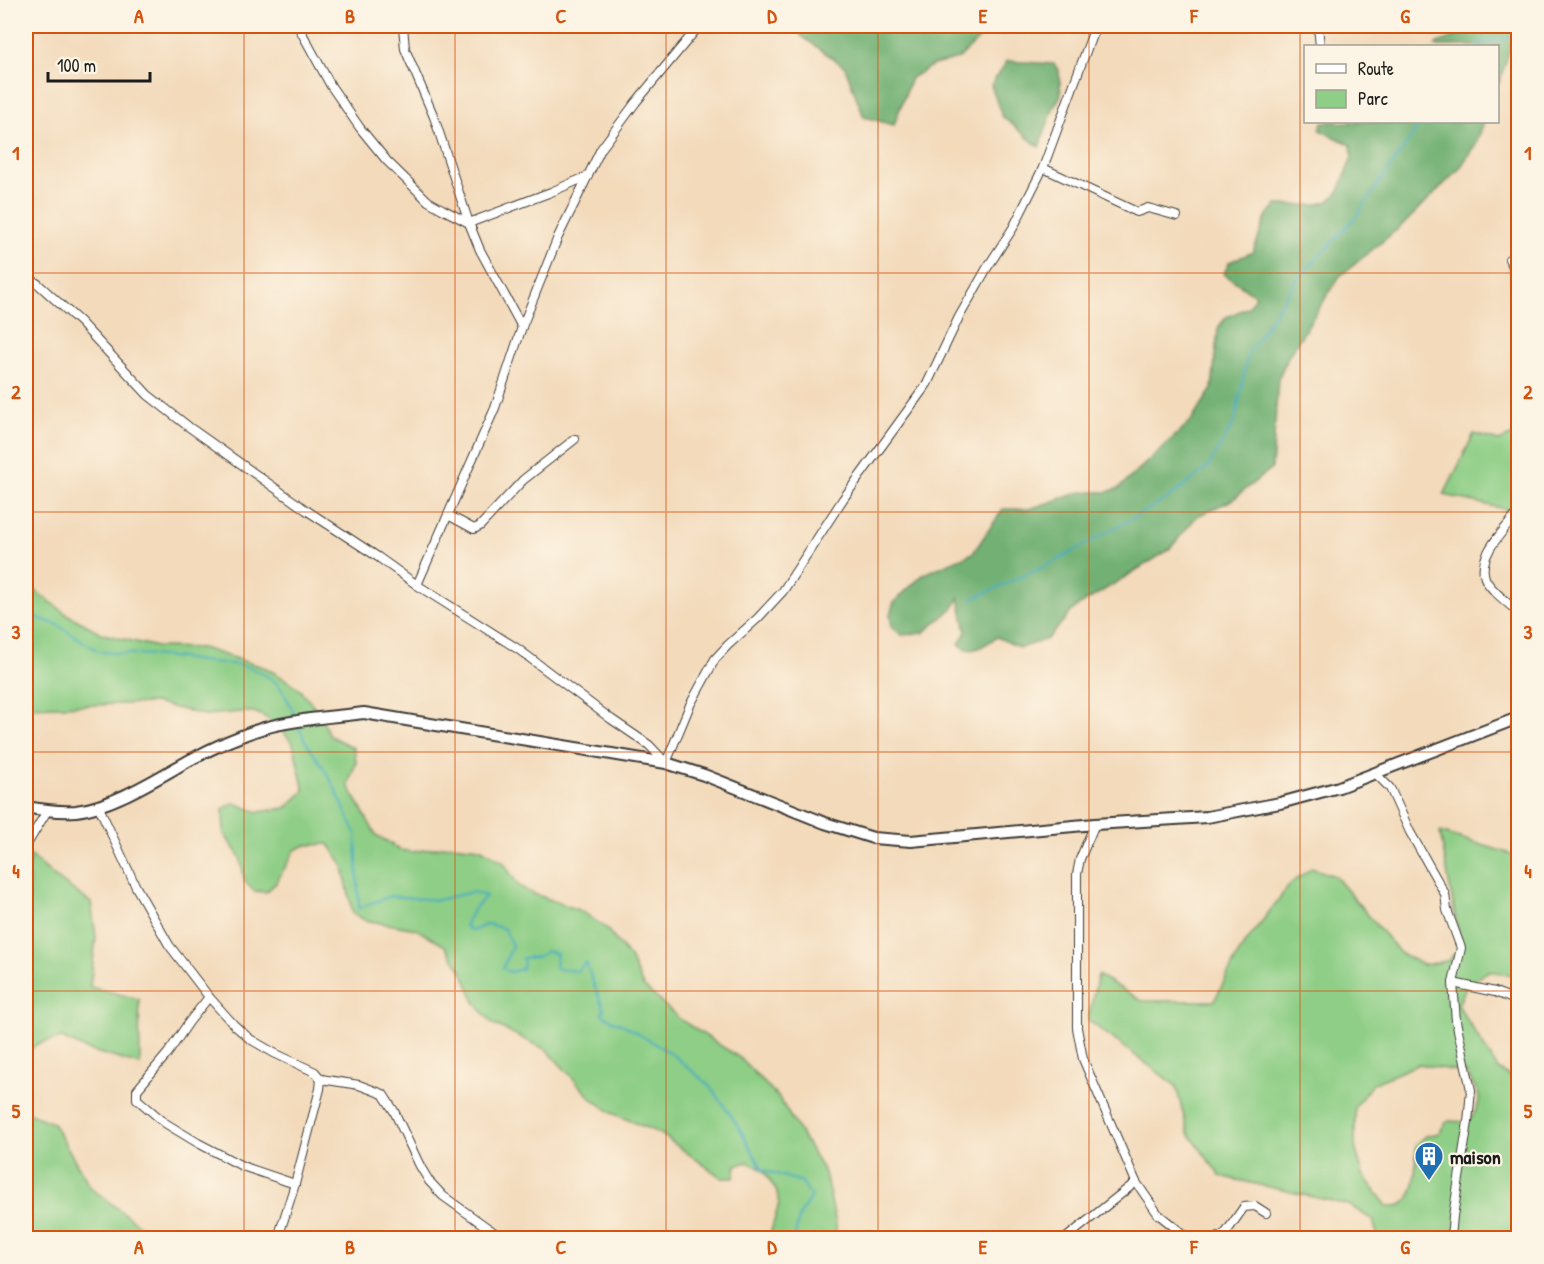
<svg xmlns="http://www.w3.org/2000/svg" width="1544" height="1264" font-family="'Patrick Hand',sans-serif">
<rect width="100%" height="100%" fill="#fcf5e5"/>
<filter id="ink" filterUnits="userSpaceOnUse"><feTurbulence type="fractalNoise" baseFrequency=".0167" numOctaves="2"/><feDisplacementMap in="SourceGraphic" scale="12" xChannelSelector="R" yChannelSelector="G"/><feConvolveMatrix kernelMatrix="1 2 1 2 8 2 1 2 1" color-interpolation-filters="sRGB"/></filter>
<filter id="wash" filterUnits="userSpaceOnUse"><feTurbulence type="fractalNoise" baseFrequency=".008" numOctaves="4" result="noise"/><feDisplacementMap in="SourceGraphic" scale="24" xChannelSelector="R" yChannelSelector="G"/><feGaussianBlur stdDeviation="1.35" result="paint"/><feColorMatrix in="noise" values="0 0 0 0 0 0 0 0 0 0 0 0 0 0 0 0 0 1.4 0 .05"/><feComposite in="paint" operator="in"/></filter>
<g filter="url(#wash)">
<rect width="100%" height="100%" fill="#f3dabb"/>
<g fill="#8ece86" stroke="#557551" stroke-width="1.5" fill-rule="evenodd">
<path d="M1518,245V302L1513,295L1509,259Z"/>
<path d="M1518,433V512L1444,495L1474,434L1499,441Z"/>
<path d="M26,584L68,615L103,634L157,647L202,648L266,668L290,682L300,690L318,711L330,736L354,748L356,762L348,785L376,835L400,850L413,852L452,845L480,848L503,862L518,885L529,892L581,911L606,928L630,958L643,986L681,1020L740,1058L779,1098L825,1173L836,1224V1238H769L779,1204L777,1192L763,1170L748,1162L736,1165L734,1178H722L661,1134L612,1113L591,1098L547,1050L493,1024L476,1004L461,969L445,946L416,929L365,920L353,914L343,866L329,844L306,845L295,850L276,883L266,892L254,891L245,882L240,857L224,834L223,809L234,803L258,812L286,808L304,791L293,743L276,724L265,717L254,712H241L205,715L155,703L26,707Z"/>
<path d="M1440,832L1518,856V976L1489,971L1468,983L1458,1005L1498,1069L1518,1081V1238H1378L1373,1220L1349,1205L1220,1176L1188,1132L1176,1086L1088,1020L1098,975L1142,1001H1214L1241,949L1291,883L1312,868L1335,876L1400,953L1423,965L1447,961L1461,948ZM1419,1064L1466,1073C1480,1096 1486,1098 1468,1122L1447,1121L1439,1133L1426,1136L1416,1145C1415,1162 1419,1196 1401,1205C1398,1206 1391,1206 1387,1206L1363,1175L1355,1147V1107L1372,1084Z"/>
<path d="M30,855L54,876L91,903L96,937L90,987L139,999L140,1065L85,1049L62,1038L37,1044L26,1054V953L28,942Z"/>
<path d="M26,1112L53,1123L91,1188L156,1238H26Z"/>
</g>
<g fill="#72b173" stroke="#476648" stroke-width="1.5">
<path d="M804,26H1044L1001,34L983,35L958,59L933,65L911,78L894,125L864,117L845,67L800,35Z"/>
<path d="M1473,26H1518L1498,85V46H1435L1437,43L1462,34Z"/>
<path d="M1007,61L1054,64L1059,71L1061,95L1053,109L1039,147L1002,116L991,85Z"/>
<path d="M1322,122H1484L1476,144L1460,168L1405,223L1339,277L1289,355L1278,379L1272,468L1232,500L1197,516L1169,550L1075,608L1047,639L1020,648L997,637C984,645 972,657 959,644L966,632L959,598L953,608L923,633L902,635L892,627L890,614L894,602L924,574L973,553L1003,509H1029L1081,492H1107L1119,488L1191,421L1212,389L1218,328L1226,317L1249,307L1256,296L1224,274L1229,262L1253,252L1267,215L1277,205H1316L1329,201L1339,191L1352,157L1351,145L1320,130Z"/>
</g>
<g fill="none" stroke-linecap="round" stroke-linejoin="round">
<g stroke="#42abc1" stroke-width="2">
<path d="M1477,46L1480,43L1518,36"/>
<path d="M972,599L1056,561L1170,497L1208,467L1235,421L1248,354L1295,282L1354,219L1422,122"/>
<path d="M26,614L56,624L98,651"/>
<path d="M101,652C132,654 163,655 194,660C225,665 246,660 274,681C284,689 290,705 295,716"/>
<path d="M298,724L304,739L330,778L356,834L359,908L390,896L437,900L472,892L486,896L473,910L465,926L472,931L488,924L505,929L512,946L503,968"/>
<path d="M506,970L510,972L522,969L524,963L522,958L538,957L547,951L557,954L555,966L558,969L577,971L586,962L593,983L604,1009L602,1014L613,1021L622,1024L672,1054L710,1086L738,1126L763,1170L802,1182L811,1196L800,1215L794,1238"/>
</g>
</g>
</g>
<g filter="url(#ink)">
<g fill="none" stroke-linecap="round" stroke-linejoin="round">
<g stroke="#3c3834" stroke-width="10">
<g id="street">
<path d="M298,26L331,86L360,128L387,161L428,201L442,209L469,223L551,192L588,176"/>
<path d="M403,26L405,49L434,117L469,223L480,250L522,327"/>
<path d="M1318,26L1320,46"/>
<path d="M1043,168L1137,212L1148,208L1177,216"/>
<path d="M1509,259L1518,274"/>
<path d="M26,276L38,284L80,322L148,395L189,427L306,510L378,557L417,585L518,649L611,719L649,745L666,763L690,705L715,659L728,645L758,618L783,591L843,499L927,384L959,317L987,268L1013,228L1043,168L1092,35L1100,26"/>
<path d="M1518,513C1505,529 1477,555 1485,578C1489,589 1509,604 1518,612"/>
<path d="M448,515L474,529L480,526L523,480L575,439"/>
<path d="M417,585L495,408L522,327L558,237L601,149L636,102L699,26"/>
<path d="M1375,773L1390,788L1410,832L1445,894L1447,910L1461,948L1453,983L1456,1021L1471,1090L1468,1122L1453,1216L1451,1238"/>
<path d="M98,805L136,887L169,945L209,997L234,1025L250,1039L274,1053L315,1072L321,1079L320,1089L295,1184L278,1238"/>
<path d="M1095,824L1080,859L1077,874V1028L1083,1059L1136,1182L1158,1214L1188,1238"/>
<path d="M26,846L47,811"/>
<path d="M1453,983L1495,992L1518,1001"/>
<path d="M209,997L189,1022L168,1053L137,1090V1099L165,1123L198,1143L242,1166L295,1184"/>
<path d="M321,1079L359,1085L383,1094L394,1111L420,1166L429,1181L443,1196L502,1238"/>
<path d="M1066,1238L1136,1182"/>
<path d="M1217,1238L1225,1234L1244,1207L1255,1206L1266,1213"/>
</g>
</g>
<g stroke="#3c3834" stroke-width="14">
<path id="secondary" d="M26,807C42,810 58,812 76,811C112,807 156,779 188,761C212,748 238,736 264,728C295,719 332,717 364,713L666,763L704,775L825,823L873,838L911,841L1095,824L1207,817L1280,803L1339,787L1518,718"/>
</g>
<use href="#street" stroke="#fff" stroke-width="8"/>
<use href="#secondary" stroke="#fff" stroke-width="10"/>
</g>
</g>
<path fill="none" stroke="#d4530e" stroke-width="1.5" stroke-opacity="0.55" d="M244,26V1238M455,26V1238M666,26V1238M878,26V1238M1089,26V1238M1300,26V1238M26,273H1518M26,512H1518M26,752H1518M26,991H1518"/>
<defs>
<g id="building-pin" transform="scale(1.5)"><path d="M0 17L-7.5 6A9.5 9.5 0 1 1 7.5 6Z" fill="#1f6fb2" stroke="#fcf5e5"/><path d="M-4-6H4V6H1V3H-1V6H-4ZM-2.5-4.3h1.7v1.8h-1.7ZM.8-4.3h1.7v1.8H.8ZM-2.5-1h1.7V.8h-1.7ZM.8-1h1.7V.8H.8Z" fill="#fff"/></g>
</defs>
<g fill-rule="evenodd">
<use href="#building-pin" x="1429" y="1156"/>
</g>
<g text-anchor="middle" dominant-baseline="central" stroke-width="4.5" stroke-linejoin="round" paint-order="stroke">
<g font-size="20" font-weight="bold" fill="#1c1c1c" stroke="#fcf5e5" text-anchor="start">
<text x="1450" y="1156">maison</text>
</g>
</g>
<rect width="1544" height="1264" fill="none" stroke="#fcf5e5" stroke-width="66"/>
<rect x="1304" y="45" width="195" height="78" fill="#fcf5e5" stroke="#a29e95" stroke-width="1.5"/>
<rect x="1316" y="64" width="30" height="9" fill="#ffffff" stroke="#a29e95" stroke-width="1.5"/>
<text x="1358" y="75" font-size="18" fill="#1c1c1c">Route</text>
<rect x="1316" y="90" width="30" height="18" fill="#8ece86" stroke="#a29e95" stroke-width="1.5"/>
<text x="1358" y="105" font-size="18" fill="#1c1c1c">Parc</text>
<path d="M48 72v9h102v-9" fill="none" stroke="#1c1c1c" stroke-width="3"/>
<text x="57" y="72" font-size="18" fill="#1c1c1c" stroke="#fcf5e5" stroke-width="4.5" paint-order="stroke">100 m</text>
<rect x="33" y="33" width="1478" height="1198" fill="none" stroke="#d4530e" stroke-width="2"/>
<g font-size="20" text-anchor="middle" font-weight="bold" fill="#d4530e">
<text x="139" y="23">A</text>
<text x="350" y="23">B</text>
<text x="561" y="23">C</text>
<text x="772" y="23">D</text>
<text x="983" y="23">E</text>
<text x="1194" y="23">F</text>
<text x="1405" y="23">G</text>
<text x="16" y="160">1</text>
<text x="1528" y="160">1</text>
<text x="16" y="399">2</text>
<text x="1528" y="399">2</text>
<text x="16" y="639">3</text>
<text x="1528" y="639">3</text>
<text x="16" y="878">4</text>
<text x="1528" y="878">4</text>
<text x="16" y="1118">5</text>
<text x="1528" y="1118">5</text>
<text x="139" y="1254">A</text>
<text x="350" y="1254">B</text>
<text x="561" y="1254">C</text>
<text x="772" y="1254">D</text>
<text x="983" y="1254">E</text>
<text x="1194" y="1254">F</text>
<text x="1405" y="1254">G</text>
</g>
</svg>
